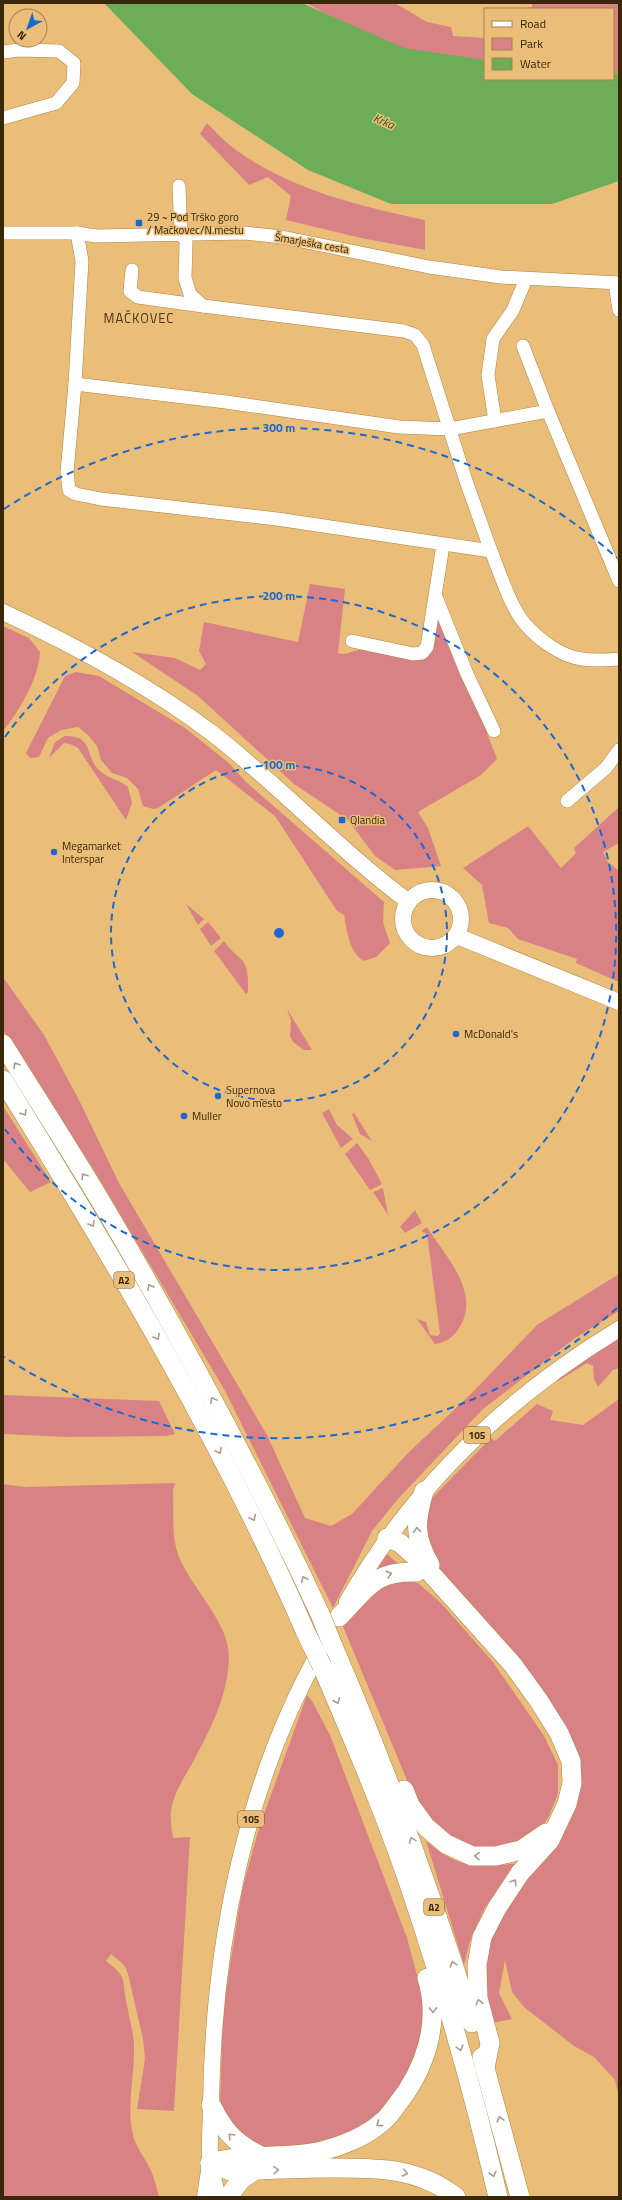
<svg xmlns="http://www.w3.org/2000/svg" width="622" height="2200" font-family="'Titillium Web',sans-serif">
<rect width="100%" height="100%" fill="#eabe78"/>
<g fill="#d88285">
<path d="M306,3H395L427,22L451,27L453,36L485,38V70L412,54L351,27Z"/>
<path d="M532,3H619V71L613,76V9H519L532,7Z"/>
<path d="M207,123C216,132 225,142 236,150C289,189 362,207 425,220V250L361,238L286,220L291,196L268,177L249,185L200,134Z"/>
<path d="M310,584L345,589L338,653C346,656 351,651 359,650C382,649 404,656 426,659C436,647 435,628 436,613L457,656L497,759L481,775L418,812L428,828L441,866L395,870L375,856L348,820L294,784L198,696L132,652L175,658L200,670L206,664L199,651L204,622L298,642Z"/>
<path d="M3,626L29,638L40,652C39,678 19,711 3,731Z"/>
<path d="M76,672L99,676L185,728L229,763L246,782L384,902L383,923L390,943L376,957L364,961C349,953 347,930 344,915L337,911L275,816L216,770L158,808L153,809L143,806L138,789L127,778L112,773L101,760L97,746L88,735L78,727L61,730L48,738L39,757L30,758L26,753L65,676Z"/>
<path d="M65,736C95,735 84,758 101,772C110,779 120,780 128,787L132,803L126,820L78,748L70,744L64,743L49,758L55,742Z"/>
<path d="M619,807V843L603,852L607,861L619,871V982L576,963L577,959L518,939L508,928L489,923L482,885L463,868L528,826L561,868L576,853L574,848Z"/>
<path d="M186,904L204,919L198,925Z"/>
<path d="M208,922L221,938L211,946L200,929Z"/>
<path d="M224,941C230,950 235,953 242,960C249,968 248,982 248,992L246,994L214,951Z"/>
<path d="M3,977L44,1035L78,1098L119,1183L267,1435L305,1518L331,1526L352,1514L409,1452L472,1393L537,1325L619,1274V1311L575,1338L483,1409L397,1500L372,1531L333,1608L224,1389L92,1167L3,1030Z"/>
<path d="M287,1009L312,1050H304L293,1042L290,1036L291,1021Z"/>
<path d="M3,1106L51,1182L30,1192L3,1159Z"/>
<path d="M329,1109L337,1125L353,1139L341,1148L322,1113Z"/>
<path d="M354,1113L372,1141L360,1134L352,1114Z"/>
<path d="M357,1143L368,1158L382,1184L370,1190L345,1154Z"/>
<path d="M383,1188L388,1215L373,1192Z"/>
<path d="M415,1210L422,1223L405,1233L400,1227Z"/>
<path d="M427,1227C445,1256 482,1293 459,1328C454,1337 445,1343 435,1344L417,1319L426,1322L430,1335L438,1336L440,1333L427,1234L421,1231Z"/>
<path d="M619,1334V1368L613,1370L598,1387L594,1379L593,1366L587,1363L558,1381L551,1380Z"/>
<path d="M3,1395L159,1401L175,1434L166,1436L67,1437L3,1434Z"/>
<path d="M619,1399V2097L615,2080L594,2057L574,2046L524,2007L512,1992L505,1960L499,1993L512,2019L492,2023L481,1984L484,1941L580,1765L438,1568L422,1524L433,1497L491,1438L495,1441L537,1404L553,1411L550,1420L583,1425Z"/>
<path d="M175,1483L173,1491C174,1513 171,1537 179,1557C192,1589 229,1622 229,1657C228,1696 211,1728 193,1762C184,1778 174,1792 171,1811C170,1820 172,1830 173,1838L190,1837L174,2111L137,2109L145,2059L143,2039L128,1974L124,1965L111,1954L106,1961C129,1978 121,1979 127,2005C129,2019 134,2032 134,2047C135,2074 127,2102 132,2130C134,2147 146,2158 152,2173C155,2181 157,2189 159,2197H3V1484L25,1487Z"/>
<path d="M387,1554L402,1567H378Z"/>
<path d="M398,1579L418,1583L441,1603L493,1662L544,1736L558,1765V1794L549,1816L540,1830L522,1844L478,1852L435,1829L417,1804L342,1624L379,1584Z"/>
<path d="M307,1695L312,1701L330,1735L407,1938L423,1997V2043L409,2080L378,2118L324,2145L264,2150L249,2145L220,2105L223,2010L242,1890L259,1828Z"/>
<path d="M426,1841C458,1869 479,1868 519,1863L485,1907L470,1941L464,1965Z"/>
</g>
<path fill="#6dad57" d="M104,3H302L404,48L485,60V79H613V76L619,71V181L552,204H391L308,170L192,94Z"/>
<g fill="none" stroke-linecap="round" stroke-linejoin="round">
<g stroke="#ad843d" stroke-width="14">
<g id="minor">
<path d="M3,52L19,50L59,51L74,63L73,83L56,103L3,118"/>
<path d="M179,186L181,236"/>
<path d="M3,233H77L96,236L245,233L282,237L429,267L501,277L619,283"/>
<path d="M77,233L82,261L75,384L67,472L69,490L76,494L101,499L277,519L491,551C500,573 510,606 525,624C538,639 562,657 582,659C595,661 606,660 619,659"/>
<path d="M186,243L185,278L190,294L203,306L404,331L415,335L423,345L466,481L491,551"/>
<path d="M132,270L130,291L138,297L203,306"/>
<path d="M615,283L619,310"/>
<path d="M75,384L226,402L399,427L450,429L548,411L523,346"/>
<path d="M548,411L619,581"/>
<path d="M495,421L488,375L493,339L513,310L526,279"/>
<path d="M436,597L467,674L494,731"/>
<path d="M352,641L413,654L422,653L427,647L443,545"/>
<path d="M567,801L606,768L619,750"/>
</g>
</g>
<g stroke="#ad843d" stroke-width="17">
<g id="major">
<path d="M3,612C76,646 147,684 212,733C280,786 339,850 409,902"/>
<circle cx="432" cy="919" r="29"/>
<path d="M457,936L619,1002"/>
<path d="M347,1602C412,1488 507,1397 619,1329"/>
<path d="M205,2197L210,2164"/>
<path d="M217,2197C216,2185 211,2174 210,2161C209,2143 211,2123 211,2104C213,1948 244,1784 322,1647"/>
</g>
</g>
<g stroke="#ad843d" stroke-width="20">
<g id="highway">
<path d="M3,1044C39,1102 76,1159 110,1217C186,1347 257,1478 320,1614"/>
<path d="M3,1080C114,1259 222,1440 306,1633"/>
<path d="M424,1491C415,1522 414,1537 430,1565"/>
<path d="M387,1538L400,1543L418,1559L513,1665L539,1701L559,1733L571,1761L572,1783L567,1804L550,1840L520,1873L497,1908L482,1937L477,1965L478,1998L490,2043L485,2068"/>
<path d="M339,1617C368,1588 372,1571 417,1572"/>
<path d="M333,1646C386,1769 432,1895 472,2023"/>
<path d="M322,1666C355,1744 390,1824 416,1905C448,2001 475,2099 498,2197"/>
<path d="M404,1790L410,1805L426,1827L446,1844L472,1856H496L521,1850L546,1833"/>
<path d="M482,2057L520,2197"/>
<path d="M211,2105C224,2131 234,2143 261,2156"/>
<path d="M210,2163C247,2152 286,2160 322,2151C342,2146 367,2136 382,2122C388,2118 392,2111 396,2106C425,2070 441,2023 427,1978"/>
<path d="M210,2163L231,2171C264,2170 298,2168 331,2168C377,2168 418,2167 456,2197"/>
<path d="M228,2197L241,2180L255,2170"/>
</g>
</g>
<use href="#minor" stroke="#fff" stroke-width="13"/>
<use href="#major" stroke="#fff" stroke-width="16"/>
<use href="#highway" stroke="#fff" stroke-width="19"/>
<g stroke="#ad843d" stroke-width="20" stroke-linecap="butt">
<g id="highway-bridge">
<path d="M320,1614L333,1646"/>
<path d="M306,1633L322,1666"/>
</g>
</g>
<use href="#highway-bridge" stroke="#fff" stroke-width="19"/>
</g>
<defs><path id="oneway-chevron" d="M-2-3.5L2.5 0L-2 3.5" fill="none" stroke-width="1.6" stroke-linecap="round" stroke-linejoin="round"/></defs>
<g stroke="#a59e90">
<use href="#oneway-chevron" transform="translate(16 1065) rotate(-122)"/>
<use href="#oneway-chevron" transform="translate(24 1113) rotate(58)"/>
<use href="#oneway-chevron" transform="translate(84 1176) rotate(-122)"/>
<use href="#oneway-chevron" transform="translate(92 1224) rotate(59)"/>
<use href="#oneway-chevron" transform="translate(150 1287) rotate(-120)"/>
<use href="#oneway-chevron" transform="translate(157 1337) rotate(60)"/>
<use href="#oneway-chevron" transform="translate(213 1400) rotate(-118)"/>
<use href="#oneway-chevron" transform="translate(219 1451) rotate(62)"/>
<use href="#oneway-chevron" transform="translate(253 1518) rotate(64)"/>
<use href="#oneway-chevron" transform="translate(417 1530) rotate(-94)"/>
<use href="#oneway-chevron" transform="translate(389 1574) rotate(-17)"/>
<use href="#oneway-chevron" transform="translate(304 1579) rotate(-115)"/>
<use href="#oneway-chevron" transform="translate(337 1701) rotate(67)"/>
<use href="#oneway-chevron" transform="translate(412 1840) rotate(-110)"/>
<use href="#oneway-chevron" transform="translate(477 1856) rotate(-178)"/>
<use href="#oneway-chevron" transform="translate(514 1882) rotate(-56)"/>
<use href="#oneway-chevron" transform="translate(453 1964) rotate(-108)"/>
<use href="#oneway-chevron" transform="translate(479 2002) rotate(-103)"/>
<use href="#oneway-chevron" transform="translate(433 2010) rotate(89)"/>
<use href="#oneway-chevron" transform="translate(460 2048) rotate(74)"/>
<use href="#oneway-chevron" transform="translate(500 2119) rotate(-105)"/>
<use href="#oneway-chevron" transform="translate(379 2124) rotate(144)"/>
<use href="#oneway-chevron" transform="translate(231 2136) rotate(-134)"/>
<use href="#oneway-chevron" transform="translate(276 2170) rotate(-2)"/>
<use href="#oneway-chevron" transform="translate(405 2173) rotate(12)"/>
<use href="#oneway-chevron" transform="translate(493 2174) rotate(77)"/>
</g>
<g fill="none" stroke="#1b68d2" stroke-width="2" stroke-dasharray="7 5">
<circle cx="279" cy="933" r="168"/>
<path d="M5 737A337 337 0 1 1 5 1129"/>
<path d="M617 1308A505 505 0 0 1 4 1357M4 509A505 505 0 0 1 617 558"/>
</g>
<g fill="#1b68d2" stroke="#eabe78" stroke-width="1.5">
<rect x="135" y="219" width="8" height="8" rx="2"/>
<rect x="338" y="816" width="8" height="8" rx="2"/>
<circle cx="54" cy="852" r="4"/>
<circle cx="456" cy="1034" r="4"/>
<circle cx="218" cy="1096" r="4"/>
<circle cx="184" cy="1116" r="4"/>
</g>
<g text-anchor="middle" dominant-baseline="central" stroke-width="3" stroke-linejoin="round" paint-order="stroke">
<g fill="#eabe78" stroke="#6d542a" stroke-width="1">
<rect x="114" y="1272" width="20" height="16" rx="3"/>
<rect x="464" y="1427" width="26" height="16" rx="3"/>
<rect x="238" y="1811" width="26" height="16" rx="3"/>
<rect x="424" y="1899" width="20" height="16" rx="3"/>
</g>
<g font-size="10" font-weight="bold" fill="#382709">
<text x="124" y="1280">A2</text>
<text x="477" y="1435">105</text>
<text x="251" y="1819">105</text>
<text x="434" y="1907">A2</text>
</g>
<g font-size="11" fill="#382709" stroke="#eabe78" text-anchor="start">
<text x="147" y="217">29 ~ Pod Trško goro<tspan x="147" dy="13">/ Mačkovec/N.mestu</tspan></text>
<text x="350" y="820">Qlandia</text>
<text x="62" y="846">Megamarket<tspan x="62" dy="13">Interspar</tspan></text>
<text x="464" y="1034">McDonald's</text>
<text x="226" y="1090">Supernova<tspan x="226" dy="13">Novo mesto</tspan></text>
<text x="192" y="1116">Muller</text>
</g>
<g font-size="11" fill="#382709" stroke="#eabe78">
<text transform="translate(312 243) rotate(10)">Šmarješka cesta</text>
</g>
<g font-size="12" font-style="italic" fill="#275117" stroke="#eabe78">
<text transform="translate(384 121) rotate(23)">Krka</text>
</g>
<g font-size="13" letter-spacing="1" fill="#4b3610" stroke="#eabe78">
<text x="139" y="318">MAČKOVEC</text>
</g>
</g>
<circle cx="279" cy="933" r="6" fill="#1b68d2" stroke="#eabe78" stroke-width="2"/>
<g font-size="12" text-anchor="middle" font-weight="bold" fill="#1b68d2" stroke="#eabe78" stroke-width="3" stroke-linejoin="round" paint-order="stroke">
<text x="279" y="432">300 m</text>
<text x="279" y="600">200 m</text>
<text x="279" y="769">100 m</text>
</g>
<rect width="622" height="2200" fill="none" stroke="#382709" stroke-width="8"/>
<rect x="484" y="8" width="130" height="72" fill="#eabe78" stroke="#a3824c"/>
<rect x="492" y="21" width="20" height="6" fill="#ffffff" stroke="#a3824c"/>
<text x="520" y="28" font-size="12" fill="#382709">Road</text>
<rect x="492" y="38" width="20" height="12" fill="#d88285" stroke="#a3824c"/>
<text x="520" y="48" font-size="12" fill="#382709">Park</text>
<rect x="492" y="58" width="20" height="12" fill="#6dad57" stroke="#a3824c"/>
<text x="520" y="68" font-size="12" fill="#382709">Water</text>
<g transform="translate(28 28) rotate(220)"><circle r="19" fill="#eabe78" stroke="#a3824c"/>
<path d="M0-3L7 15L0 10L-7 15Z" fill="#1b68d2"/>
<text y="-6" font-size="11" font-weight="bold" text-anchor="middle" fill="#382709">N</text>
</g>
</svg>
